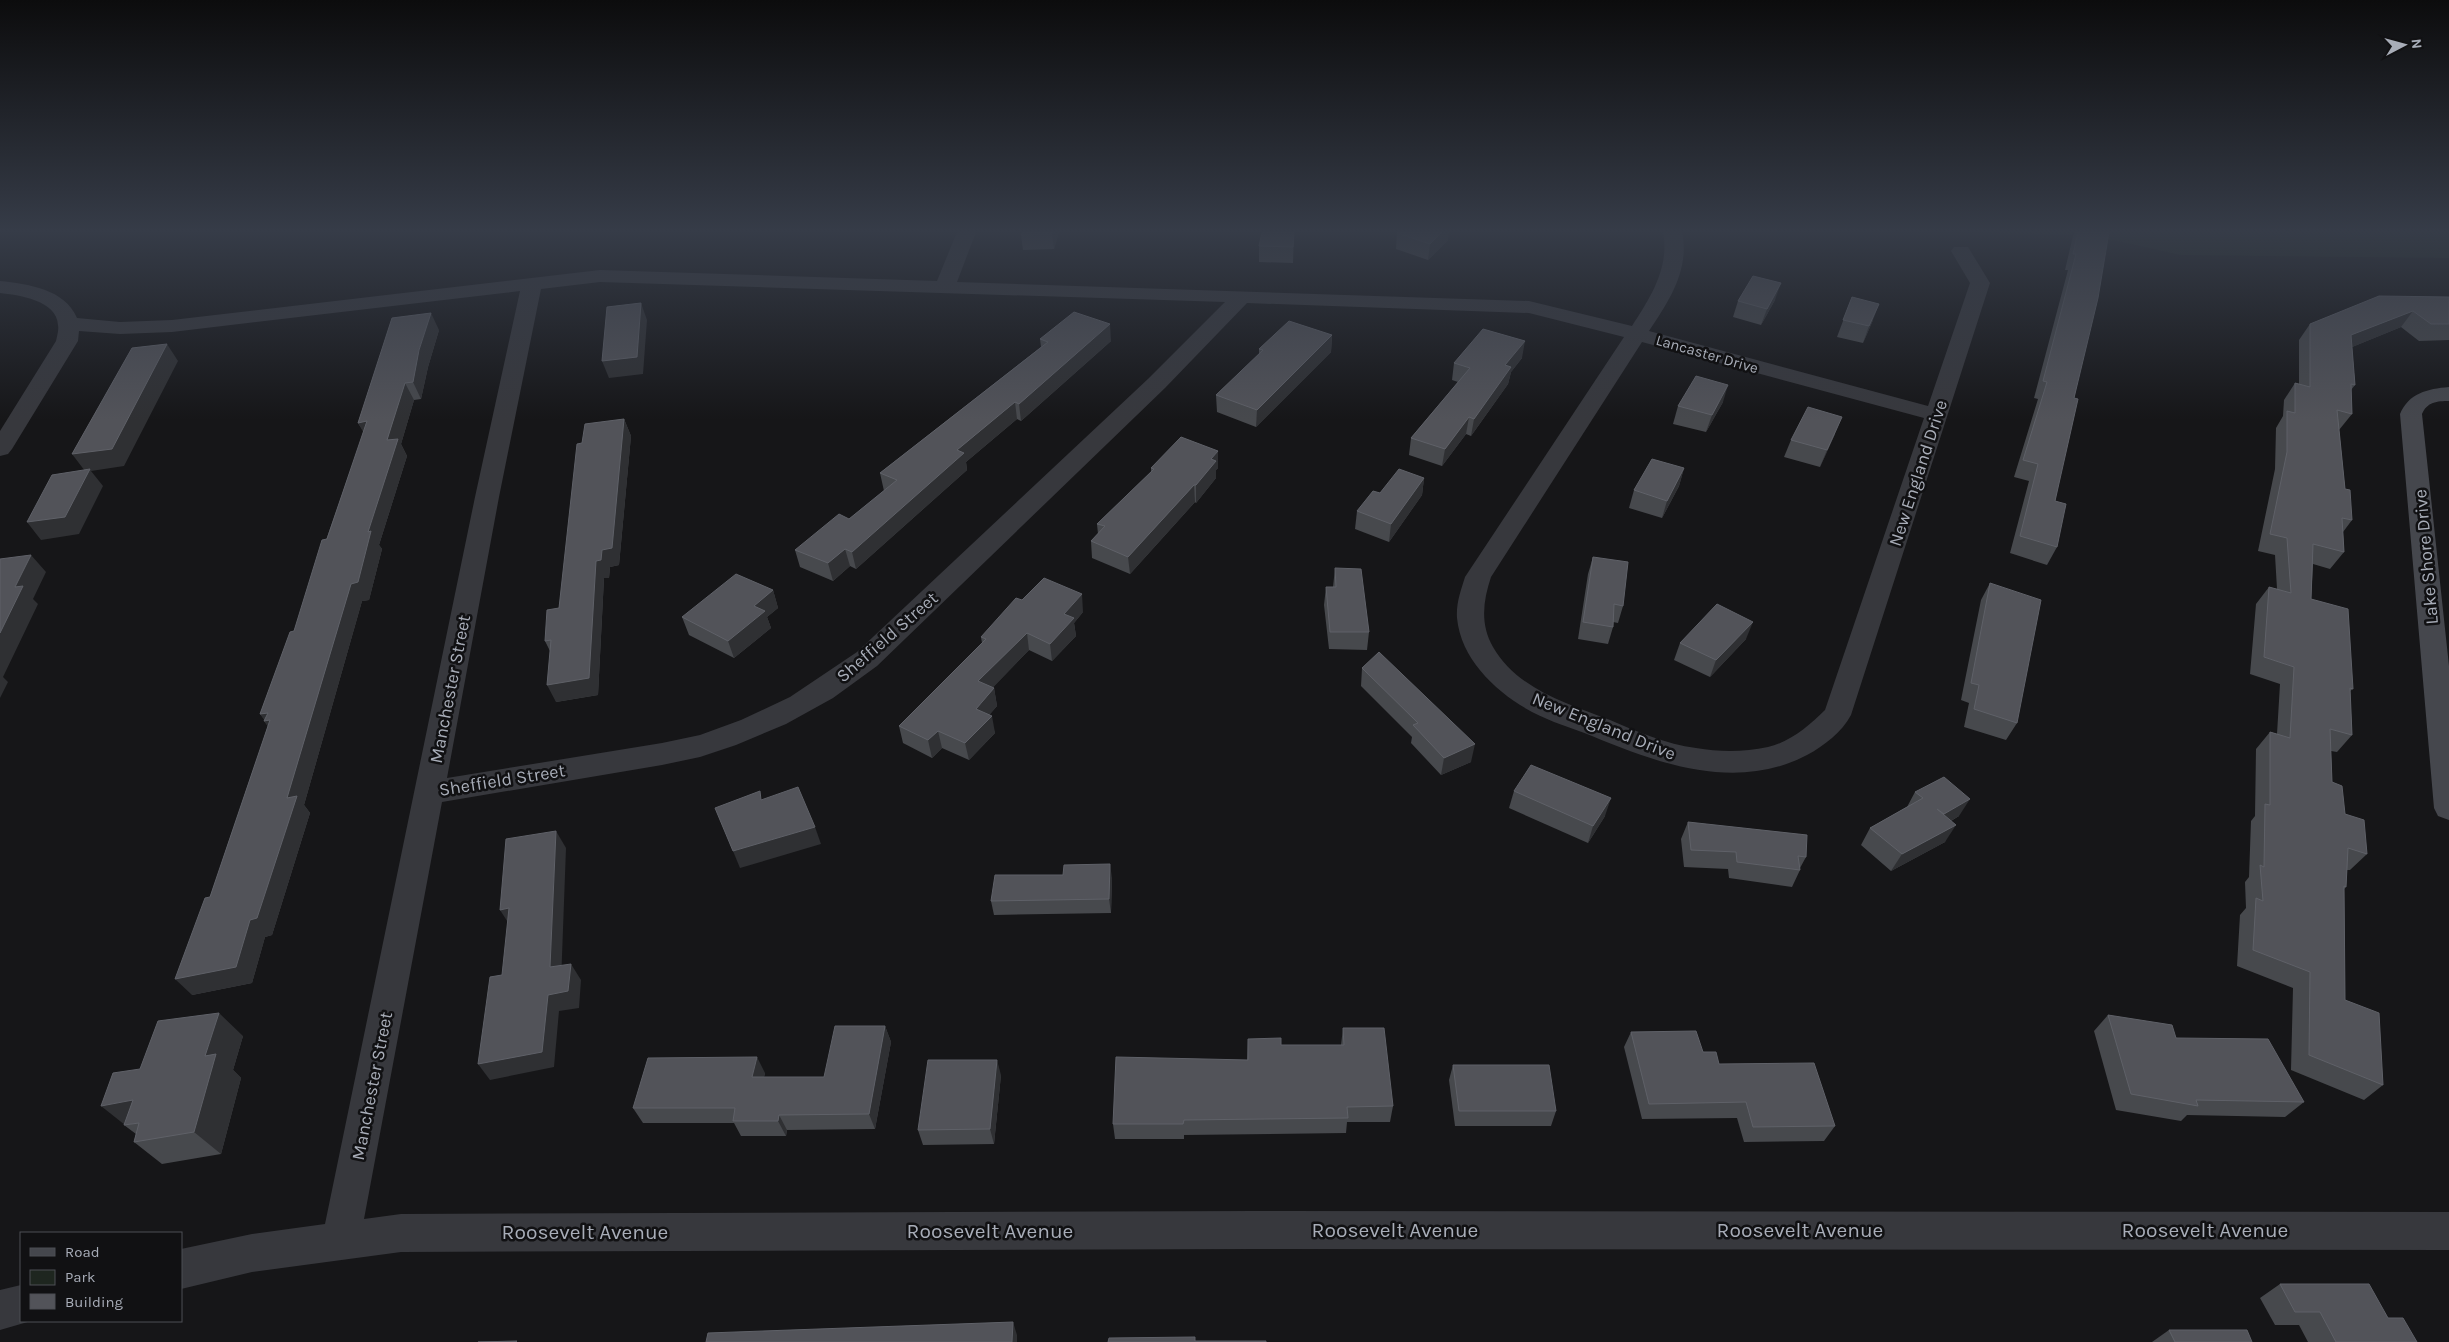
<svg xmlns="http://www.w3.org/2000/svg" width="2449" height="1342" font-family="Karla,sans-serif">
<rect width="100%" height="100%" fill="#161618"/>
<path fill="#1e261f" d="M1972,232H2449V258L2181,255L2094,236Z"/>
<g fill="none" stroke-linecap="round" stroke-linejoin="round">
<g fill="#37383d" fill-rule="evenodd">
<path d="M957,232H976L957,282L1529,301L1632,326C1650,298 1670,268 1663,232H1682C1690,270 1669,301 1649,331L1928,406L1970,283L1951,251L1954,247H1968L1990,283L1851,715C1842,732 1824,746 1807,755C1737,792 1659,764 1592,736C1572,728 1551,722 1532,712C1497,693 1461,660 1457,618C1456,603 1461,590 1465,577L1624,337L1529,313L1247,303L1165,388L877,666L833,698L786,724L736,745L700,757L662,765L442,802L364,1219L401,1214L1256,1211L2449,1212V1250L1256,1249L401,1252L252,1272L181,1289V1249L252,1234L325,1224L475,497L520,291L172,332L120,334L79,331L78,341L12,449L8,454L0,456V431L56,341C57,336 59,330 58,325C57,300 18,295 0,293V281C28,284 65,289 77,318L120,322L172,320L600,270L937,281ZM600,282L1225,302L1149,378L857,652L790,697L741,720L700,735L662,743L447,778L499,497L541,289ZM1642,342L1924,418L1825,710C1809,726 1790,742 1768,747C1744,752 1720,752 1696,748C1666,744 1638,732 1610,720C1568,704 1517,689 1493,647C1480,624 1483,601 1491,577Z"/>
<path d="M21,1285V1321H31L0,1330V1290Z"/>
</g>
<path fill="#45474d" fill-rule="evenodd" d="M2449,387V401C2437,401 2427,402 2422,414L2449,666V820L2438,816L2434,808L2400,414C2409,393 2427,389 2449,387Z"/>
</g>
<g fill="#47494d">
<path d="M1059,232L1054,249L1023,250L1021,235Z"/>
<path d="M1294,232L1293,263L1259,262V246Z"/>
<path d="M2075,232H2109L2074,398L2055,501L2057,547L2047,565L2010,553L2029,481L2014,477L2038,399L2034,398L2068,270H2065L2073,236Z"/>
<path d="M1397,233L1448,240L1428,260L1396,249Z"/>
<path d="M1852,297L1873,320L1863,343L1837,337Z"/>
<path d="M2449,297V340L2419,341L2401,327L2352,347L2355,385L2351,390L2352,414L2339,430L2345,489L2352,520L2343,532L2344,552L2330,569L2313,564L2311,599L2353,689L2350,691L2352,735L2337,752L2331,751L2332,782L2345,814L2367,854L2350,870H2347L2346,887L2344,889L2345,1000L2383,1085L2364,1100L2291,1070L2293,988L2237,966L2240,915L2246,908L2245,882L2249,877L2251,821L2255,816L2256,749L2270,732L2277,734L2280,684L2250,674L2256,604L2269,587L2277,589L2275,555L2258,551L2275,469L2276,428L2283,416L2284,400L2295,383L2299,384V340L2310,324Z"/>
<path d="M1775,300L1761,325L1733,317L1738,301Z"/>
<path d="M439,330L428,367L421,399L414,400L401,444L407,456L379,545L382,549L369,600L362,601L304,805L310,813L272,935L265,937L252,983L192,995L210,897L268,726L264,721L265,720L260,714L294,631L364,432L358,423Z"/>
<path d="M1332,335L1331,352L1256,427L1217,412L1216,395L1259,355V349Z"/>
<path d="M1040,339L1111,341L1021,421L1017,419L966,462L967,470L856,569L850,566L833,581L800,567L795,550L849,519L884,491L880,473L1041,347Z"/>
<path d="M1522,358L1511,372L1508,384L1471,436L1466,434L1442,466L1409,455L1411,438L1458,382L1452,380L1454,363Z"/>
<path d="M1723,402L1706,432L1673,424L1678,406Z"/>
<path d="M624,419L631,436L619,565L610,567L609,578H604L598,695L556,702L550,651L545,641L559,608L582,443Z"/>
<path d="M1835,434L1820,467L1784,457L1791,440Z"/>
<path d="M1151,468H1218L1216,470V478L1196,503L1195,502L1130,574L1092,558L1091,541L1098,534L1097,524L1151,472Z"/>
<path d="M1684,468L1679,486L1662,518L1629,508L1634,490Z"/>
<path d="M1424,478L1422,495L1389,542L1355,529L1357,511L1380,493Z"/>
<path d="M1593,557L1623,606L1618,623L1613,622V627L1608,644L1578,639L1588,574Z"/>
<path d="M1335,568L1369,632L1367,650L1329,649L1324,605L1326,587H1333Z"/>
<path d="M1990,583L2017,723L2006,740L1964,727L1969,703L1961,700L1981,600Z"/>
<path d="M773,590L778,608L767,617L771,628L734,658L689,635L682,617Z"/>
<path d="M1083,612L1074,623L1076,636L1052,661L1029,650L992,688H994L997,706L989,715L995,733L969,760L942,748L932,758L903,743L899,726L982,643L981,637Z"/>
<path d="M1746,639L1710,677L1674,660L1680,643Z"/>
<path d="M1362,668L1471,762L1441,775L1411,743L1412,737L1361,686Z"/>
<path d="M1514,791L1605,816L1588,843L1509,808Z"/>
<path d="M1915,792L1959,816L1951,821L1945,842L1891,871L1861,845L1870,828L1907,807Z"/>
<path d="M1688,822L1806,857L1800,868V870L1792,887L1729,878L1728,869L1684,867L1681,839Z"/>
<path d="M1063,875L1112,878L1111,913L994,915L991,901Z"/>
<path d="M2108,1015L2176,1038L2304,1102L2285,1117L2187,1115L2181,1121L2116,1110L2094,1031Z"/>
<path d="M885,1026L891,1042L875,1129L787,1130L786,1136H741L734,1123H643L633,1108L765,1073L764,1077H824Z"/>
<path d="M1343,1028L1393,1106L1390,1122H1347L1346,1133L1184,1135V1139H1115L1113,1124L1247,1060L1248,1039L1281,1045H1341Z"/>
<path d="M1631,1032L1703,1052L1719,1064L1835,1126L1824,1141L1744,1142L1737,1118L1642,1119L1624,1047Z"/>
<path d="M243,1036L233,1070L241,1078L221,1154L162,1164L134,1142L136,1134L124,1125L140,1069Z"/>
<path d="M1453,1065L1556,1111L1551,1126H1455L1449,1080Z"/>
<path d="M1001,1075L994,1144L923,1145L918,1130Z"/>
<path d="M2280,1284L2388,1318L2417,1342H2308L2299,1325H2275L2260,1298Z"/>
<path d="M2169,1330L2252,1342H2152Z"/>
</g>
<g fill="#2f3033">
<path d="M1053,232H1059L1054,249L1052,234Z"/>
<path d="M1442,232H1449L1448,240L1428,260L1430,244Z"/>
<path d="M1781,283L1775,300L1761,325L1767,309Z"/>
<path d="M641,303L647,320L643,374L609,378L602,361Z"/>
<path d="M1879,304L1873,320L1863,343L1869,326Z"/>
<path d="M2413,311L2401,327L2340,352L2351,335Z"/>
<path d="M431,313L439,330L428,367L421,399L413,382L419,350Z"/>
<path d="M1110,324L1111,341L1021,421L1019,404Z"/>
<path d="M1332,335L1331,352L1256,427L1257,410Z"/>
<path d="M1525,341L1522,358L1511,372L1508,384L1471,436L1474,419L1505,365Z"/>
<path d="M167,344L178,361L124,466L91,471L103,486L79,534L41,540L27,522L85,471L72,454Z"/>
<path d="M405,383L414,400L401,444L407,456L379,545L382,549L369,600L362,601L304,805L310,813L272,935L265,937L252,983L192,995L175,979L287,798L351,584L368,532L387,440Z"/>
<path d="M1728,385L1723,402L1706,432L1712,415Z"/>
<path d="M1015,402L1017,419L966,462L967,470L856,569L852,552L957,450Z"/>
<path d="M1469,417L1466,434L1442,466L1445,449Z"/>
<path d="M1842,417L1835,434L1820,467L1827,450Z"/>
<path d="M624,419L631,436L619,565L610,567L609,578H604L598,695L556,702L547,685L596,561L602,550Z"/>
<path d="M367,421L368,440L358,423Z"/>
<path d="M1218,451V468L1216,470V478L1196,503V485L1211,459Z"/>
<path d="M1684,468L1679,486L1662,518L1667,501Z"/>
<path d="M1424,478L1422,495L1389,542L1391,524Z"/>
<path d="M1194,485L1195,502L1130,574L1128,557Z"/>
<path d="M845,549L850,566L833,581L828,563Z"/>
<path d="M31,555L46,572L33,599L38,604L3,677L8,682L0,698V633L15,587Z"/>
<path d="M773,590L778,608L767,617L771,628L734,658L728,641L754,606Z"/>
<path d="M1082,594L1083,612L1074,623L1076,636L1052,661L1050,644L1064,614Z"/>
<path d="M1753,622L1746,639L1710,677L1716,660Z"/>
<path d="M1027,633L1029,650L982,699L978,681Z"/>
<path d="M994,688L997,706L980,726L976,709Z"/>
<path d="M268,713L277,739L264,721H265L260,714Z"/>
<path d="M992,716L995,733L969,760L965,743Z"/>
<path d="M938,731L942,748L932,758L928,740Z"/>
<path d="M1475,744L1471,762L1441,775L1444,758Z"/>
<path d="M1611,798L1605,816L1588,843L1593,826Z"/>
<path d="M1970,799L1959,816L1933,831L1944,814Z"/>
<path d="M1956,825L1945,842L1891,871L1902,854Z"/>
<path d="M815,827L821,844L740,868L733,851Z"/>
<path d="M556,831L566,848L561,983L550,967Z"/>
<path d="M1110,864L1112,878L1111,913L1109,899Z"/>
<path d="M509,908L511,927L500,910Z"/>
<path d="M571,964L581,980L579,1008L559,1011L554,1067L490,1080L478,1064L548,995Z"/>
<path d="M219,1013L243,1036L233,1070L241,1078L221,1154L194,1132L205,1056Z"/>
<path d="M885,1026L891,1042L875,1129L869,1114Z"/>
<path d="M757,1057L765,1073L760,1093L752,1077Z"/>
<path d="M997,1060L1001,1075L994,1144L990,1129Z"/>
<path d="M133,1100L139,1123L125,1125L101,1106Z"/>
<path d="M779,1115L787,1130L786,1136L778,1121Z"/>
<path d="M1013,1322L1017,1335V1342H1012Z"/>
</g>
<g fill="#525359" stroke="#5f6168">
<path d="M1022,232H1053L1052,234L1021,235Z"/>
<path d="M1262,232H1294L1293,247L1259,246Z"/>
<path d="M1398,232H1442L1430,244L1397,233Z"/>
<path d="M2078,232H2109L2098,298L2074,398L2078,399L2055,501L2066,504L2057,547L2020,536L2038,464L2023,460L2047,382L2043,381L2076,254H2073Z"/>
<path d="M1753,276L1781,283L1767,309L1738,301Z"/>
<path d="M2379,296L2449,297V324H2431L2413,311L2351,335L2355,385L2351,384L2352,414L2337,410L2345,489L2350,490L2352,520L2342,518L2344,552L2313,544L2311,599L2348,609L2353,689L2350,688L2352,735L2330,729L2332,782L2342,786L2345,814L2364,820L2367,854L2348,848L2346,887L2344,886L2345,1000L2379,1013L2383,1085L2309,1055L2310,972L2253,950L2256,898L2263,901L2260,865L2264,867L2265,804L2270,805V732L2290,738L2294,667L2264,657L2269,587L2291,593L2287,538L2270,534L2287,452V411L2295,413V383L2310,387V324Z"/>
<path d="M1852,297L1879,304L1869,326L1843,320Z"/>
<path d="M641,303L637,357L602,361L607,307Z"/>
<path d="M1074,312L1110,324L1019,404L1015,402L957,450L964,453L852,552L845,549L828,563L795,550L839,514L849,519L897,480L880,473L1048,342L1040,339Z"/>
<path d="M431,313L419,350L413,382L405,383L387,440L398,439L368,532L371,531L358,582L351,584L287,798L297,796L257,918L250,920L236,967L175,979L205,898L210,897L270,720L264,721L268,713L260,714L290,632L294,631L322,540L327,539L367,421L358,423L392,318Z"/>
<path d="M1289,321L1332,335L1257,410L1216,395L1263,350L1259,349Z"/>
<path d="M1483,329L1525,341L1505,365L1511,367L1474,419L1469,417L1445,449L1411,438L1470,368L1454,363Z"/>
<path d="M167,344L112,449L72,454L132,348Z"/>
<path d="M1696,376L1728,385L1712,415L1678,406Z"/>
<path d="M1808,407L1842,417L1827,450L1791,440Z"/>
<path d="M624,419L612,548L602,550L601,560L596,561L589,678L547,685L551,640L545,641L547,610L559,608L577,444L582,443L585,424Z"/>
<path d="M1181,437L1218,451L1211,459L1216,461L1196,485H1194L1128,557L1091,541L1105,526L1097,524L1154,469L1151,468Z"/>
<path d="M1652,459L1684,468L1667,501L1634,490Z"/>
<path d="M90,469L65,517L27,522L52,475Z"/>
<path d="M1399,469L1424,478L1391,524L1357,511L1373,491L1380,493Z"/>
<path d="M31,555L15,587L23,586L0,633V559Z"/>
<path d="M1593,557L1628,562L1623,606L1614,604L1613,627L1583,622Z"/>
<path d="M1335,568L1361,569L1369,632H1330L1326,587H1336Z"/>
<path d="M736,574L773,590L754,606L765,611L728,641L682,617Z"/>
<path d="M1044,578L1082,594L1064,614L1074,618L1050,644L1027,633L978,681L994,688L976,709L992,716L965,743L938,731L928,740L899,726L986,639L981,637L1016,598L1022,600Z"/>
<path d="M1990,583L2041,600L2017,723L1974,709L1979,685L1971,683Z"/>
<path d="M1717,604L1753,622L1716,660L1680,643Z"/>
<path d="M1379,652L1475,744L1444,758L1413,725L1418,723L1362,668Z"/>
<path d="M1531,765L1611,798L1593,826L1514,791Z"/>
<path d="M1944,777L1970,799L1944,814L1937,809L1956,825L1902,854L1870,828L1923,798L1915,792Z"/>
<path d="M798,787L815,827L733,851L715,808L760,791L761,800Z"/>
<path d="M1688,822L1807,835L1806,857L1798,856L1800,870L1737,862L1736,852L1691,850Z"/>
<path d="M556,831L550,967L571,964L568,991L548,995L542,1052L478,1064L490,977L502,975L509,908L500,910L506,839Z"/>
<path d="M1110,864L1109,899L991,901L995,875H1063L1064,865Z"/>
<path d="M219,1013L205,1056L216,1054L194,1132L134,1142L139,1123L124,1125L133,1100L101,1106L113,1073L140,1069L158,1021Z"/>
<path d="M2108,1015L2172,1025L2176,1038L2268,1039L2304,1102L2196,1100L2198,1106L2131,1094Z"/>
<path d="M835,1026H885L869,1114L779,1115L778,1121H733L735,1108H633L648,1058L757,1057L752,1077H824Z"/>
<path d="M1343,1028H1384L1393,1106L1347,1107L1348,1118L1184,1120L1183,1124H1113L1116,1057L1248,1060V1039L1281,1038V1045H1344Z"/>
<path d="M1696,1031L1703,1052H1716L1719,1064L1814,1063L1835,1126L1753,1127L1746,1102L1649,1104L1631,1032Z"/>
<path d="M928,1060H997L990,1129L918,1130Z"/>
<path d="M1453,1065H1549L1556,1111H1459Z"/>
<path d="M2280,1284H2369L2388,1318H2403L2417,1342H2336L2320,1312H2295Z"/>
<path d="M1013,1322L1012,1342H706L708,1333Z"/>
<path d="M2169,1330H2247L2252,1342H2175Z"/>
<path d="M1195,1337V1341H1266V1342H1108L1109,1338Z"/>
<path d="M517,1341L516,1342H478Z"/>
</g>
<linearGradient id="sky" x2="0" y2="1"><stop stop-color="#0c0c0d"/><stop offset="0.55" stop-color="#363c48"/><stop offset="1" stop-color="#363c48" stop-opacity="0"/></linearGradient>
<rect width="2449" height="420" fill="url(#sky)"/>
<g text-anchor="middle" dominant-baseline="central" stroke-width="5" stroke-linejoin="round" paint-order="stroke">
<g font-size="15" fill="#a8adb8" stroke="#111113">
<text transform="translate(1707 354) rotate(16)">Lancaster Drive</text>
</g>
<g font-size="18" fill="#a8adb8" stroke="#111113">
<text transform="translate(1918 473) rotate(-72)">New England Drive</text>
<text transform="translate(2426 557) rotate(-95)">Lake Shore Drive</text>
<text transform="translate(887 637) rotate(-41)">Sheffield Street</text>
<text transform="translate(450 689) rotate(-79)">Manchester Street</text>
<text transform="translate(1604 726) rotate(22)">New England Drive</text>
<text transform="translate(502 780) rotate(-9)">Sheffield Street</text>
<text transform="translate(372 1086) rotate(-79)">Manchester Street</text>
</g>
<g font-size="21" fill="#a8adb8" stroke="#111113">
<text x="1395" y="1230">Roosevelt Avenue</text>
<text x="1800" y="1230">Roosevelt Avenue</text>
<text x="2205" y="1230">Roosevelt Avenue</text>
<text x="990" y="1231">Roosevelt Avenue</text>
<text x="585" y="1232">Roosevelt Avenue</text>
</g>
</g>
<rect x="20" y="1232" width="162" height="90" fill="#111113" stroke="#4d4f55"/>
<rect x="30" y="1248" width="25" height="8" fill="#45474d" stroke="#4d4f55"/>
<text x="65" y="1257" font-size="15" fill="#a8adb8">Road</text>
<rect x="30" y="1270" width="25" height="15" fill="#1e261f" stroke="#4d4f55"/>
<text x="65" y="1282" font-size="15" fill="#a8adb8">Park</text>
<rect x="30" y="1294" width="25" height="15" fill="#525359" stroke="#4d4f55"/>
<text x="65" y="1307" font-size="15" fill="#a8adb8">Building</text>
<g transform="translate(2404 45) rotate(84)" stroke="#111113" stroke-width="4" paint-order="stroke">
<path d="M0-4L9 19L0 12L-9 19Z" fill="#a8adb8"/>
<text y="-8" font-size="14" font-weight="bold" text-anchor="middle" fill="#a8adb8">N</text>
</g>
</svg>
